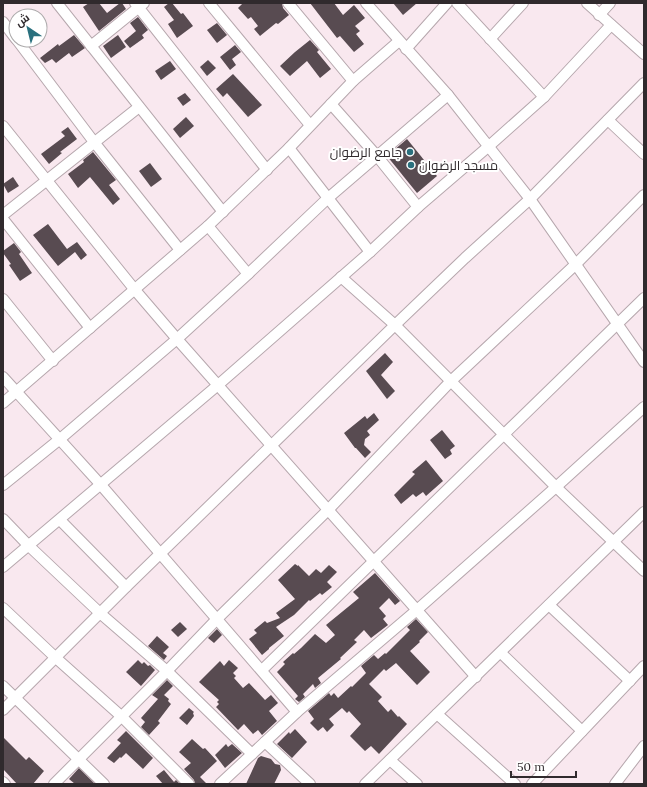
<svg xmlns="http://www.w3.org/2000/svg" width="647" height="787" font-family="Lora,Cairo,serif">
<rect width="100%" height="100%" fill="#f9e8ef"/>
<g fill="#584b51">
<path d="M89,3H99L107,13L120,3H122L126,9L99,31L83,7Z"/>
<path d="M169,3H172L181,14L183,13L193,26L177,38L168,24L174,20L164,7Z"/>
<path d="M243,3H282L283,8L289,15L278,24L276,23L260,36L254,29L258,26L251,17L248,19L238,8Z"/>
<path d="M310,3H334L343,15L354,5L365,18L355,26L360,31L356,34L364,44L354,52L340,36L337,38Z"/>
<path d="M393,3H417L403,15Z"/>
<path d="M138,17L148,30L142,35L144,38L130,48L124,41L136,31L130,23Z"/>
<path d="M217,23L227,35L217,43L207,30Z"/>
<path d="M74,35L85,48L72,57L69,53L56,63L52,59L45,63L40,58L58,44L59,46Z"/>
<path d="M118,35L126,47L111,58L103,46Z"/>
<path d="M310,40L319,50L317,52L331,69L320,78L307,61L290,76L280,66L295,52Z"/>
<path d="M235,45L241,52L232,59L236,65L230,70L220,57Z"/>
<path d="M208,60L216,68L207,76L200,67Z"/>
<path d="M170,61L176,69L161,80L155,71Z"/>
<path d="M233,74L262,105L248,117L227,93L223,97L216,89Z"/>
<path d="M185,93L191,100L183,106L177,98Z"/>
<path d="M186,117L194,126L180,138L173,129Z"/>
<path d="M68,127L77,139L60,152L62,153L49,164L41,154L65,136L61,132Z"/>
<path d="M407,139L437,176L417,193L387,156Z"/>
<path d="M93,152L116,180L109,185L120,199L113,205L90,177L78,188L68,174L84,162L83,160Z"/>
<path d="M150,163L162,179L151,187L139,171Z"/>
<path d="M13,177L19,186L8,193L3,184Z"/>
<path d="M48,224L67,249L77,242L87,255L81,260L75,252L58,266L33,235Z"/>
<path d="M14,243L21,252L19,254L32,273L20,281L9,265L11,264L3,253V251Z"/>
<path d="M385,353L393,362L381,375L395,391L387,399L366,371Z"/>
<path d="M374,413L379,420L367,431L370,435L365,439L364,445L371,452L365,458L356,448H355L344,433L365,416L367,419Z"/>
<path d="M442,430L455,446L450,450L452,454L445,459L430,440Z"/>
<path d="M426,460L443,481L426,496L423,492L416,497L413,494L401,504L394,495L415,474L412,472Z"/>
<path d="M295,564L298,566V565L309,576L316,569L321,573L329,565L337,572L327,582L332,587L322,595L320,593L310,601L309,600L294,615L276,627L284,636L269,648V649L262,655L249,639L257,633L254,630L265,621L267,623L280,618L276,613L295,599L278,580Z"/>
<path d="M375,573L400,601L395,605L389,598L379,608L386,616L383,619L388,625L371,638L364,630L354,640L357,642L340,658L341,659L318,678L321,683L315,688L313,684L303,694L305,697L299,702L295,699L298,696L277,672L285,664L283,662L293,653L294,654L301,648L315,634L326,643L335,635L326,625L359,598L353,592Z"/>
<path d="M416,619L428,632L419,641L420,642L410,651L430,672L417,685L396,663L386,671L384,669L369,684L382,697L378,701L388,712L391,709L398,717L399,716L407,724L379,754L371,746L365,751L350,736L361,724L349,711L347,713L342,708L329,719L334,725L327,732L323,727L318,731L310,723L314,719L308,711L329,693L331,696L334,693L338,698L351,686L352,687L366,673L361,666L374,655L378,659L385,653L386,654L410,630L407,627Z"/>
<path d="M180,622L187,629L178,637L171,630Z"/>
<path d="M217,629L222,635L214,643L208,638Z"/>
<path d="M157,636L169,647L163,653L167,656L164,660L148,646Z"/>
<path d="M138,660L142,664L144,662L148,666L150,665L155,670L141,686L126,672Z"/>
<path d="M229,660L238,668L233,673L236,676L234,678L243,688L249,683L265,700L271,695L278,703L269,711L277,721L262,735L258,730L253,734L244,724L238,730L216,707L219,704L217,702L219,700L199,682L220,661L224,666Z"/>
<path d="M167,680L173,686L164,695L169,699L168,701L171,704L158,721L160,723L149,735L141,727L145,722L141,718L158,699L152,695Z"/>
<path d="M189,708L194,712L193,713L194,716L187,725L179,718Z"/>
<path d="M295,729L307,742L292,758L277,744L289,732L290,734Z"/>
<path d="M126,731L153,758L143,769L126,753L121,758L120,757L114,763L107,758L121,743L117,740Z"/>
<path d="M3,737L26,760L29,757L44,771L33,784H17L3,769Z"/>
<path d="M192,739L203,749L205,748L217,761L200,777L207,784H195L194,780L184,769L191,763L179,752Z"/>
<path d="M226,744L228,747L232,744L242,753L225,768L215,755Z"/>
<path d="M261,756L271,759L275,764L280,765L281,770L274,784H246L258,758Z"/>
<path d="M79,768L95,784H75L69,779Z"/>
<path d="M164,770L174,782L176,780L180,784H163L156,776Z"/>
</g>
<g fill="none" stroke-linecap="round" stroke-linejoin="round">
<g stroke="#b6a7ad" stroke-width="12">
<g id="minor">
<path d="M57,3L223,212"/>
<path d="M135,3L267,170"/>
<path d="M209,3L310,125"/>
<path d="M288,3L353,81"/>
<path d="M366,3L448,95L530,199L644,362"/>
<path d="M457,3L544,97"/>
<path d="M587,3L644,54"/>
<path d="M599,15L610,3"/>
<path d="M3,22L16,39"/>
<path d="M490,39L523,3"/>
<path d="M17,40L94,142L180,250"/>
<path d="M91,46L144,3"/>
<path d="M406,49L447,3"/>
<path d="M331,104L377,156L418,207"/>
<path d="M608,120L644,154"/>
<path d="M3,126L135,290L177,339L476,677"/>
<path d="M289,148L370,252"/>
<path d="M3,215L139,107"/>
<path d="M3,219L90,328"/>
<path d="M208,226L248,274"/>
<path d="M341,277L395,325L556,487L644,571"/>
<path d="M3,299L53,361"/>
<path d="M3,377L101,485L297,712"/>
<path d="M3,403L208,226L289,148L353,81L399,41"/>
<path d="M3,485L60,439L177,339L248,274L327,199L448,95"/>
<path d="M3,519L29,546L101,614L167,671L252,754"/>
<path d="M60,520L126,587"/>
<path d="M3,567L218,385L370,252L418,207L489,146L544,97L611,25"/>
<path d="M549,605L630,681"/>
<path d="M3,608L56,658L121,716L189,784"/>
<path d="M501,653L582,731"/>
<path d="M262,670L644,298"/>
<path d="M3,686L104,784"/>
<path d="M3,710L126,587L395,325L465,258L530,199L644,83"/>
<path d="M437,714L515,784"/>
<path d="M265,742L310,784"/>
<path d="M390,760L417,784"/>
<path d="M3,782L5,784"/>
<path d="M54,784L167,671L217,619L328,510L451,381L576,264L644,195"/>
<path d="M220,784L297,712L418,609L556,487L644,407"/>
<path d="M365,784L644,512"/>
<path d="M532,784L644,666"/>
<path d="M615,784L644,746"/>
</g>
</g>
<use href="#minor" stroke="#fff" stroke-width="10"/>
</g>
<g fill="#2a707e" stroke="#fff" stroke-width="1.5">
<circle cx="410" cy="152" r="4"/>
<circle cx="411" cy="165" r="4"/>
</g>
<g text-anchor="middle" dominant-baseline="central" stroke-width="4" stroke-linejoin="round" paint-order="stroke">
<g font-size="13" fill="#302a2d" stroke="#fff" text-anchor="end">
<text x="402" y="152">جامع الرضوان</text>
<text x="419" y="165" text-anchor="start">مسجد الرضوان</text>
</g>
</g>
<rect width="647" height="787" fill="none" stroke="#302a2d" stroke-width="8"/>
<g transform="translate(28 28) rotate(325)"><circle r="19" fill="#ffffff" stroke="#acaaab"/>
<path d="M0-3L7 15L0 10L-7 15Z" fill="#2a707e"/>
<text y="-6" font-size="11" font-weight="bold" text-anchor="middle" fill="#302a2d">ش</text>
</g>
<path d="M511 771v6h65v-6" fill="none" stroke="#302a2d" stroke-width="2"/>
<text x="517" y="771" font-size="12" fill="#302a2d" stroke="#ffffff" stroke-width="3" paint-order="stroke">50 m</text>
</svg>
